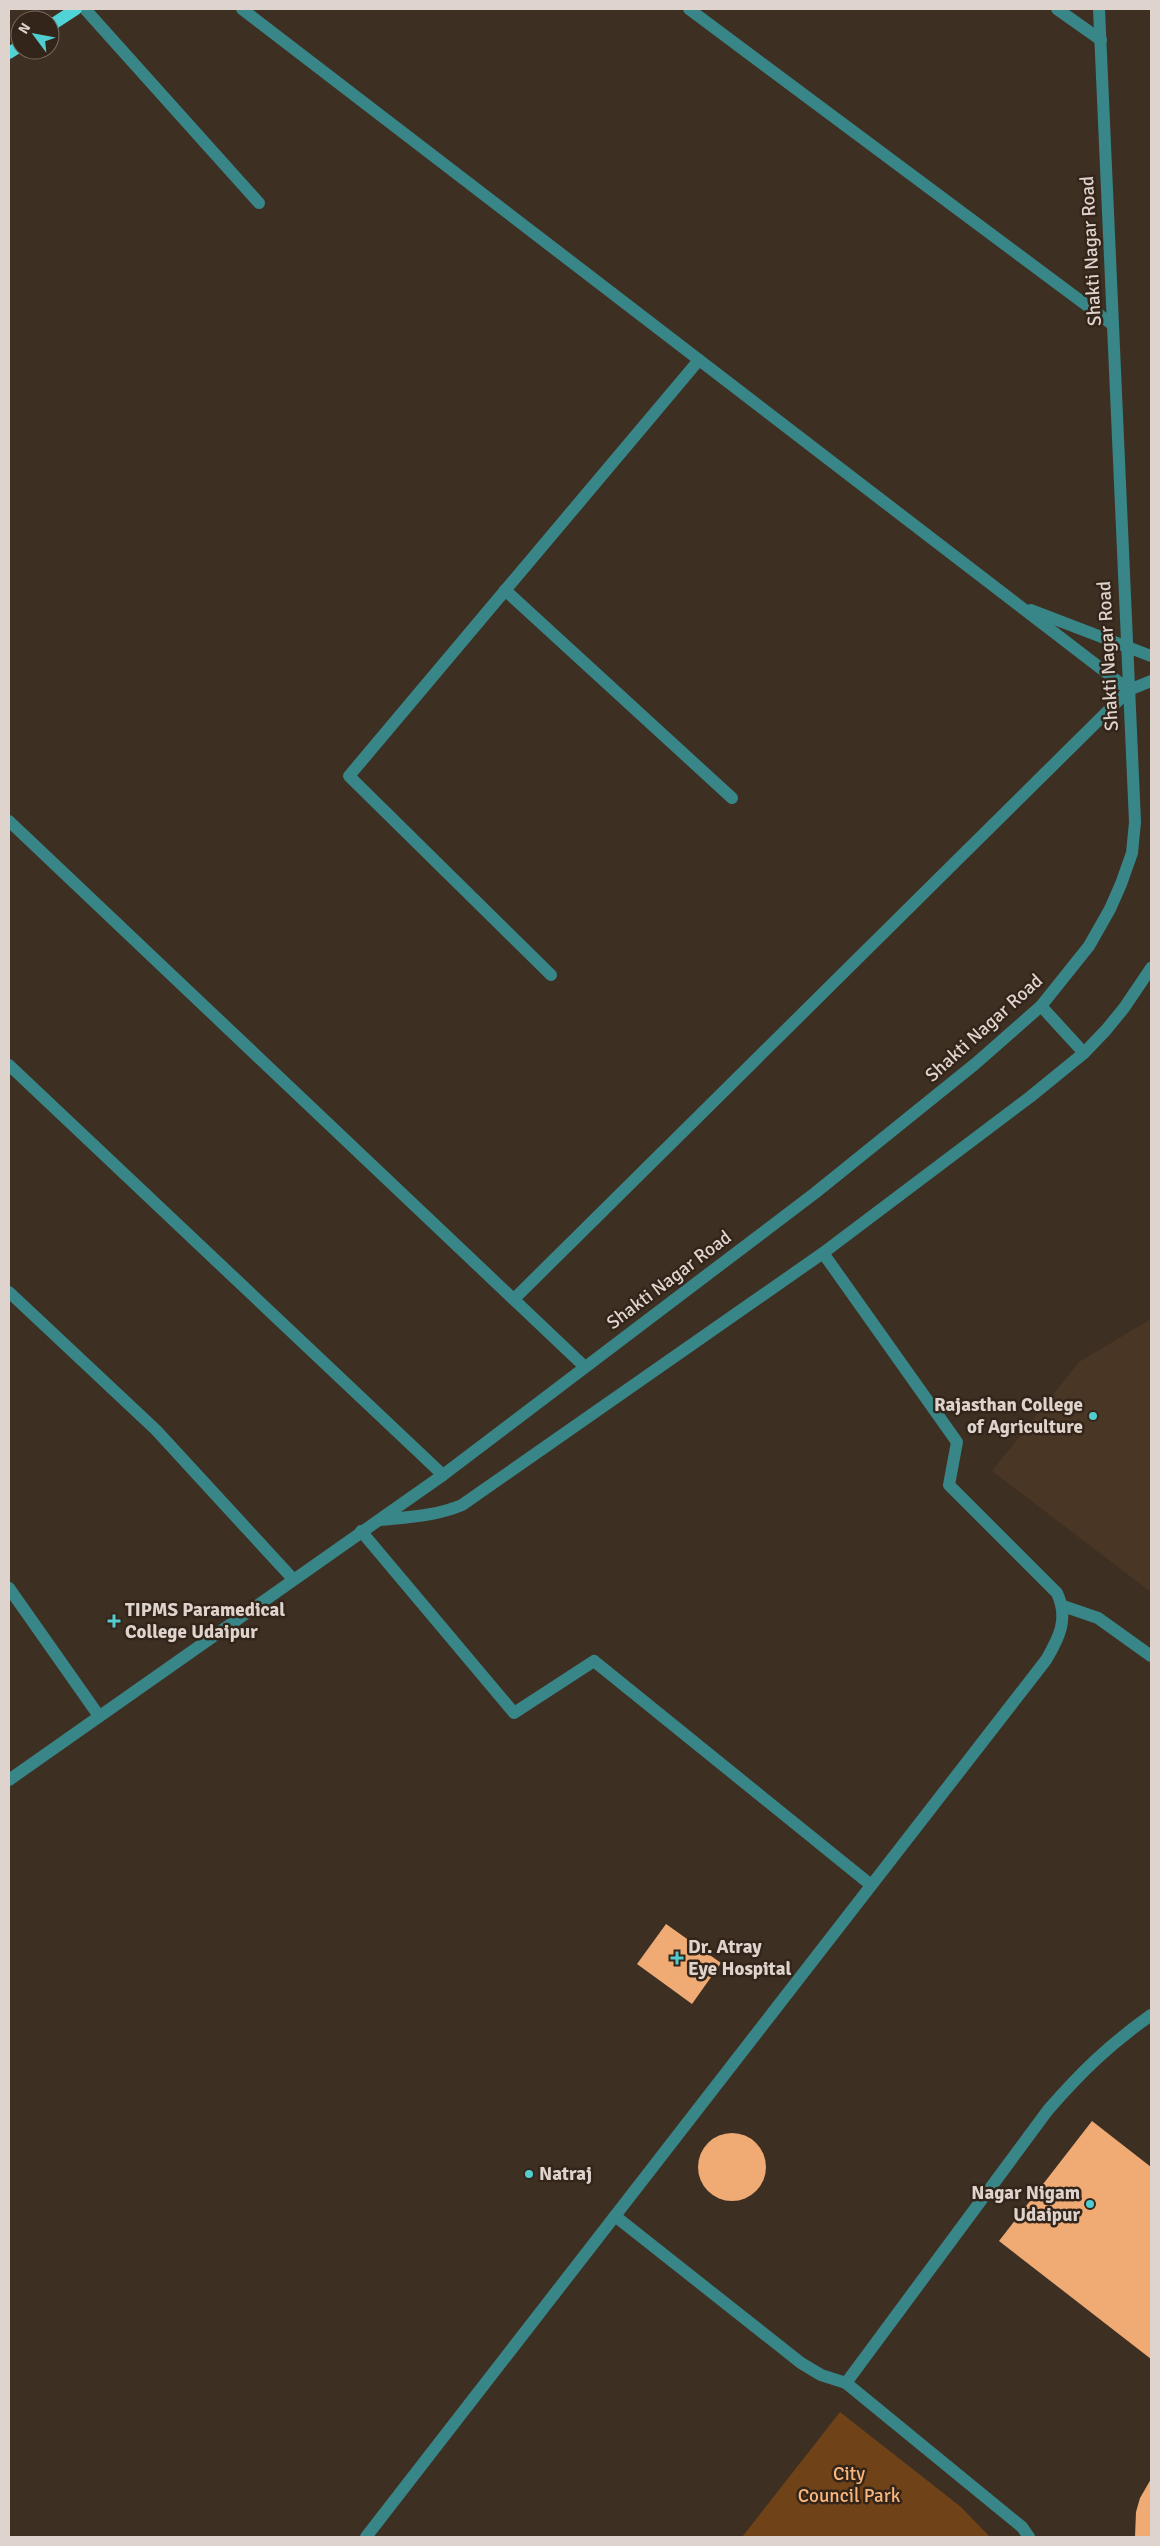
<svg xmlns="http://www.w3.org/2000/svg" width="1160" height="2546" font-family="Signika,sans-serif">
<rect width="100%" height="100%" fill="#3e2f23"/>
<path fill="#4a3625" d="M1151,1319V1592L992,1471L1079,1362Z"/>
<path fill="#6f4218" d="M840,2412L961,2507L990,2537H742Z"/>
<g fill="#efab73">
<path d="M666,1924L721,1963L692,2004L637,1964Z"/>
<path d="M1092,2121L1151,2167V2359L999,2241Z"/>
<circle cx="732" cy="2167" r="34"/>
<path d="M1151,2479V2537H1135L1136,2512L1140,2498Z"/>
</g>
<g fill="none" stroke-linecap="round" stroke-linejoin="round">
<g stroke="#398688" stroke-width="12">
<path d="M85,9L259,203"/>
<path d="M242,9L1129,690"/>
<path d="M689,9L1113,325"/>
<path d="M1057,9L1101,40"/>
<path d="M505,590L732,798"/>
<path d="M1031,610L1151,656"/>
<path d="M9,821L585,1367"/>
<path d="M551,975L349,776L699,360"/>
<path d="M1041,1006L1084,1053"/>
<path d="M9,1065L443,1475"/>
<path d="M9,1292L156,1430L293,1579"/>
<path d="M514,1299L1129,690L1151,681"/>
<path d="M380,1520C409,1517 436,1516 462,1505L823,1253L1030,1097L1084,1053L1106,1030L1124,1008L1151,968"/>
<path d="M361,1531L514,1713L594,1661L871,1885"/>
<path d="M9,1588L99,1716"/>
<path d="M1063,1606L1098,1618L1151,1656"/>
<path d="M9,1780L443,1475L815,1193L975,1064L1041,1006L1089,946L1110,909L1121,884L1132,853L1135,822L1099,9"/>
<path d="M615,2216L801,2363L821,2375L846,2383L1022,2527L1029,2537"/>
<path d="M846,2383L1048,2110C1082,2071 1109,2045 1151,2015"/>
<path d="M366,2537L1046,1660C1059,1638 1069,1619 1057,1593L949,1485L957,1442L823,1253"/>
</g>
<g stroke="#50d4d7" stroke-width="12">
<path d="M50,26L76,9"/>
<path d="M9,53L20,46"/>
</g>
</g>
<g fill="#52cdcf" stroke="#34251a" stroke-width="2">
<circle cx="1093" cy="1416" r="5"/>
<path d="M111.5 1613.5h5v5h5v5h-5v5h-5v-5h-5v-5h5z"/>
<path d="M674.5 1950.5h5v5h5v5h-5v5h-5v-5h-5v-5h5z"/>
<circle cx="529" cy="2174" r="5"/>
<circle cx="1090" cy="2204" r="5"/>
</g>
<g text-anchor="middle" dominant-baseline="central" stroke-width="5" stroke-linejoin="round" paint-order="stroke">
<g font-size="19" fill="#ded4cd" stroke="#34251a">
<text transform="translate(1091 251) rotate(-93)">Shakti Nagar Road</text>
<text transform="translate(1108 656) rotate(-93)">Shakti Nagar Road</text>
<text transform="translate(984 1028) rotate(-42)">Shakti Nagar Road</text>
<text transform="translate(669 1280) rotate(-37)">Shakti Nagar Road</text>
</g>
<g font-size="19" font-weight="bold" fill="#ded4cd" stroke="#34251a" text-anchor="start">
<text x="1083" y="1405" text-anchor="end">Rajasthan College<tspan x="1083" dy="22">of Agriculture</tspan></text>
<text x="125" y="1610">TIPMS Paramedical<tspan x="125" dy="22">College Udaipur</tspan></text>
<text x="688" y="1947">Dr. Atray<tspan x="688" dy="22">Eye Hospital</tspan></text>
<text x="539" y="2174">Natraj</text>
<text x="1080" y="2193" text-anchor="end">Nagar Nigam<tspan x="1080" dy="22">Udaipur</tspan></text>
</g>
<g font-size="19" fill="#fcb77d" stroke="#34251a">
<text x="849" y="2474">City<tspan x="849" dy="22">Council Park</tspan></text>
</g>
</g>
<rect width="1160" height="2546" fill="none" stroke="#ded4cd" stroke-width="20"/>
<g transform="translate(35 35) rotate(302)"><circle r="24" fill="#34251a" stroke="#786b62"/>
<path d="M0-4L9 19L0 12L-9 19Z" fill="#52cdcf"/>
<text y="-8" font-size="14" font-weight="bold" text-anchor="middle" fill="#ded4cd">N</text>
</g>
</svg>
